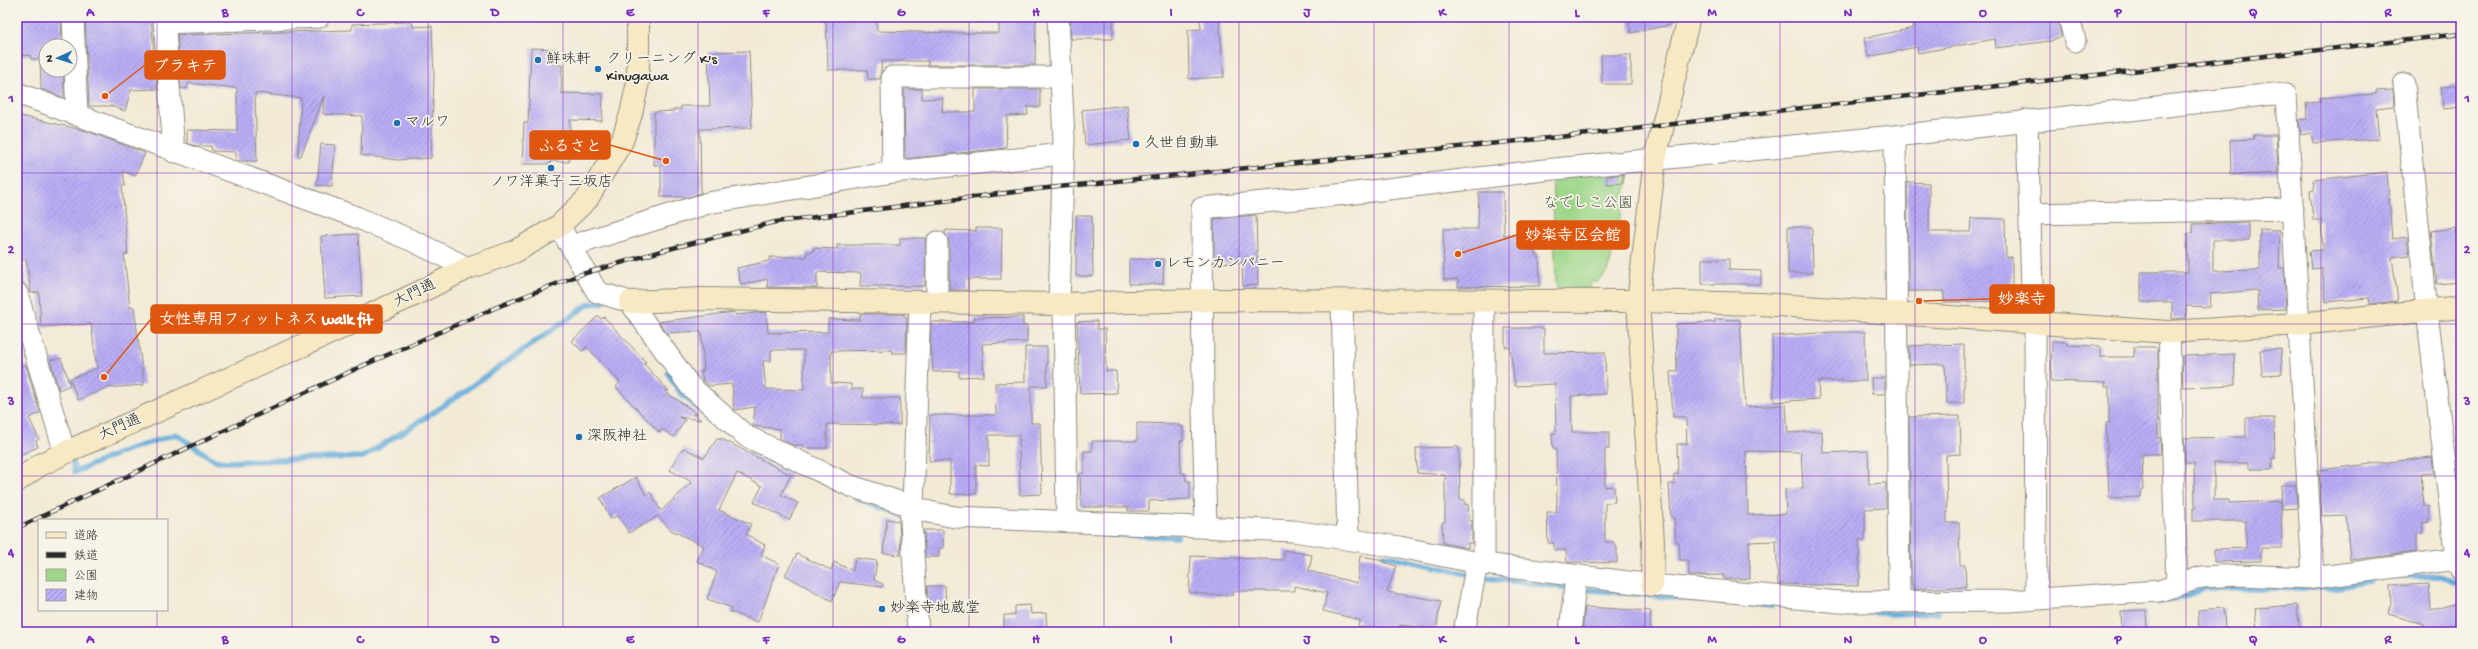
<svg xmlns="http://www.w3.org/2000/svg" width="2478" height="649" font-family="'Gochi Hand','Klee One',sans-serif">
<defs>
<pattern id="building-hatch" width="6" height="6" patternUnits="userSpaceOnUse"><rect width="6" height="6" fill="#baadf5"/><path d="M-1 1l2-2M0 6l6-6M5 7l2-2" fill="none" stroke="#978dc7"/></pattern>
</defs>
<rect width="100%" height="100%" fill="#f7f3e8"/>
<filter id="ink" filterUnits="userSpaceOnUse"><feTurbulence type="fractalNoise" baseFrequency=".025" numOctaves="2"/><feDisplacementMap in="SourceGraphic" scale="8" xChannelSelector="R" yChannelSelector="G"/><feConvolveMatrix kernelMatrix="1 2 1 2 8 2 1 2 1" color-interpolation-filters="sRGB"/></filter>
<filter id="wash" filterUnits="userSpaceOnUse"><feTurbulence type="fractalNoise" baseFrequency=".012" numOctaves="4" result="noise"/><feDisplacementMap in="SourceGraphic" scale="16" xChannelSelector="R" yChannelSelector="G"/><feGaussianBlur stdDeviation="0.9" result="paint"/><feColorMatrix in="noise" values="0 0 0 0 0 0 0 0 0 0 0 0 0 0 0 0 0 1.4 0 .05"/><feComposite in="paint" operator="in"/></filter>
<g filter="url(#wash)">
<rect width="100%" height="100%" fill="#f2ead5"/>
<path fill="#9ed78a" stroke="#64815a" d="M1623,165L1630,173L1608,272L1597,282H1590V289L1560,290L1556,285L1552,172Z"/>
<g fill="none" stroke-linecap="round" stroke-linejoin="round">
<g stroke="#65acdb" stroke-width="5.5">
<path d="M17,259L25,292"/>
<path d="M668,373L681,394L715,423"/>
<path d="M71,456L75,472L124,451L176,434L214,460L225,462L363,457L433,413L589,304L604,302"/>
<path d="M856,498L906,517"/>
<path d="M1104,534L1177,537"/>
<path d="M1384,555L1481,577L1570,588"/>
<path d="M2394,577L2439,575L2461,586"/>
<path d="M1579,589L1772,606"/>
<path d="M2158,601L2174,600L2206,588H2332L2370,581"/>
<path d="M1862,612L1892,614L1937,612"/>
</g>
</g>
<g id="blocks">
<g fill="url(#building-hatch)" fill-rule="evenodd">
<path d="M17,17H61L62,46H46V70H63L64,98L41,89L40,59H31L30,55L21,56L20,37H17Z"/>
<path d="M85,17H151L157,89L131,90L125,111L111,106H89Z"/>
<path d="M826,17H876L877,31L952,33H999V17H1036L1035,65H928V61H882L880,79H868L867,70H828Z"/>
<path d="M1070,17H1113V39H1071Z"/>
<path d="M1628,17H1673L1674,24L1631,33Z"/>
<path d="M1911,17H2057L2061,36L2051,41L1996,48L1995,39L1918,53L1917,47L1868,57L1864,38L1914,28Z"/>
<path d="M1219,18L1224,77L1189,79L1188,30L1201,29L1200,19Z"/>
<path d="M412,22L413,27L432,26L434,77L431,158L397,160L361,155L362,116L323,114L324,96L301,156H298L301,98L255,93L257,161H239L236,160V152L212,151L211,146H196L187,143V130L237,131V88L188,83L187,89L181,88L177,35L352,30V24Z"/>
<path d="M531,48L557,49L556,65H562L561,93L603,94L602,121L570,120L569,162L551,161L550,164H522L524,123H528Z"/>
<path d="M749,51L752,128L700,129L701,193L689,197H661V165H654V112L674,111V109H681V106H710L708,52Z"/>
<path d="M1601,55H1631V84H1602Z"/>
<path d="M2461,85V107L2443,109L2441,87Z"/>
<path d="M904,89H922V99L943,98L942,112H975V89H1040V107H1027L1028,115L1007,116L1006,148L905,159Z"/>
<path d="M2393,90L2394,106L2376,108L2379,139L2313,143L2311,133L2301,135L2299,120L2307,119L2306,103L2320,102L2319,98L2376,94V91Z"/>
<path d="M1127,105L1131,140L1085,145L1082,110Z"/>
<path d="M17,115L87,131L145,153L135,176L123,171L125,186H122L128,254L124,255L130,308L134,307L144,385L106,388L78,400L70,379L97,368L91,324L41,327L39,292L31,293L26,259L20,260L17,238Z"/>
<path d="M2253,135H2276L2278,173L2231,175L2230,140L2254,139Z"/>
<path d="M321,144L335,145L332,186L317,185Z"/>
<path d="M2387,172L2392,239L2407,237L2409,255L2392,257L2398,301L2370,304L2369,298L2326,302L2322,268L2311,269L2309,251L2323,250L2321,220H2313L2310,191L2314,190L2313,180Z"/>
<path d="M1623,174V183L1607,184V176Z"/>
<path d="M1907,182L1929,183V232H1970L1971,218L2005,219L2006,257H2012V301L1944,302V291H1908Z"/>
<path d="M1479,192H1503L1504,235L1524,234V241H1535V255H1539L1540,286L1458,287V279L1444,280L1443,229H1478Z"/>
<path d="M1256,215L1258,285L1243,286L1242,262L1214,263V219Z"/>
<path d="M1076,216H1092L1093,276H1076Z"/>
<path d="M2249,222V240H2213V271L2260,270V229L2280,230L2279,268H2284L2286,309L2258,310L2257,290L2211,294L2210,307L2186,306V318L2172,319V302H2141V272H2188L2187,234L2193,233V224Z"/>
<path d="M1788,227H1812L1813,273H1788Z"/>
<path d="M976,228H1002L1001,279H968V290H949V242L945,233L946,230L976,231Z"/>
<path d="M2455,228L2458,252H2461V282L2437,284L2431,231Z"/>
<path d="M358,234L362,296L325,298L321,236Z"/>
<path d="M900,238H926L925,286H860L861,273L817,272V288L767,287L768,279L741,284L737,268L769,261L770,257H806L807,252H813V248L837,249V245H900Z"/>
<path d="M1129,259H1164L1163,284H1129Z"/>
<path d="M1702,259H1729V270L1761,271V284H1702Z"/>
<path d="M734,312L736,315L766,312L768,333L828,332V319L860,320V314H904V316L907,317L906,353H892V350L831,351V383L851,384V389H863V398H900V425L827,424V448H803V445H792L780,439V429L753,426L755,407L734,410L732,384L709,386L703,381L701,371L704,370L701,331L667,333L659,322ZM771,350H804V390L766,389L763,361H771Z"/>
<path d="M598,316L601,319L604,317L646,362L644,364L669,391H664L698,414H693L701,420L679,417L685,420L674,437L662,429L660,433L616,387L620,382L587,347L582,351L572,341Z"/>
<path d="M1023,317V326H1027V342L982,344L984,376L959,377V371L933,372L932,353H930L931,322H974V318Z"/>
<path d="M1715,319L1740,320L1745,407L1786,405L1788,433L1822,431L1823,453L1868,451L1869,484L1886,483V508L1865,509V540H1859L1860,579L1858,580V586L1778,584L1776,541L1749,542L1750,579H1724V575L1689,576L1688,560H1680L1679,542H1676L1674,517H1671L1669,484H1674V474H1678L1677,444H1687L1686,417H1673L1670,372L1677,371L1676,324L1715,322ZM1746,451L1801,452L1803,488L1785,489L1786,514L1748,515Z"/>
<path d="M1097,321V329H1105L1106,371H1116L1117,393L1080,394L1077,322Z"/>
<path d="M1505,328H1544V353L1605,352L1606,394L1571,396L1572,432H1609V449H1605V487L1614,486L1615,502L1605,503V542H1614V546H1617V563L1567,562L1566,550H1554V543H1548L1547,512H1556L1557,502L1556,449H1553L1552,433H1556L1555,384L1515,386L1510,347H1505Z"/>
<path d="M1834,332H1865L1866,381H1818L1819,399L1774,402L1772,336Z"/>
<path d="M2052,341L2067,342V345L2100,346V357H2134V347H2155L2158,350V438H2160L2161,454H2142L2143,490H2141V497L2109,498L2106,423H2109V387H2105L2106,383L2051,381Z"/>
<path d="M1964,344V403H1947L1945,364L1909,365V346Z"/>
<path d="M1025,347H1047V386H1031V423H1040L1042,494L1020,495L1019,435H989V466L976,465V494H950V461H929L930,415H996L995,383L1025,382Z"/>
<path d="M2281,349L2282,374L2262,375L2260,350Z"/>
<path d="M2234,354L2235,385L2183,387L2182,356Z"/>
<path d="M61,358L70,385L59,390L50,360Z"/>
<path d="M26,365L40,413L29,418L39,439L36,441L38,447L22,454L17,443V366Z"/>
<path d="M1871,378H1885V394H1872Z"/>
<path d="M1960,416L1961,454L1946,455L1947,523H1959L1960,565H1965L1966,587L1913,589L1911,579L1909,417Z"/>
<path d="M2246,418H2274L2275,458H2272V469H2248V463H2214V500H2229V503L2281,501L2282,548H2261V561L2214,562V549L2246,548V521H2193V508H2195L2194,463H2185L2184,438L2246,437Z"/>
<path d="M1137,423L1179,424L1178,426H1183V441H1180L1181,473H1185L1186,481H1190V499L1149,501V511H1128V507H1081L1080,474L1084,473V451H1092V441H1137Z"/>
<path d="M717,439H722L791,475L781,495L798,503L789,520L754,502L762,486L737,473L719,510L751,524L746,534L765,545L761,555L779,564L758,622L730,612L732,608L707,599L717,572L697,561L704,546L671,530L658,516L629,533L618,515L611,519L600,498L636,477L646,495L650,492L661,511L692,482L670,470L678,455L684,448L704,458Z"/>
<path d="M1459,447L1460,500H1465V505L1468,504L1469,521H1472V543H1468V548L1443,543L1442,522H1445V475L1417,473L1416,448Z"/>
<path d="M2432,457L2434,473L2421,474L2424,506H2428L2429,522L2422,523L2423,533L2416,534V552L2350,560L2346,515L2322,516L2319,470Z"/>
<path d="M2281,485H2296L2297,508L2282,509Z"/>
<path d="M887,519L899,521L901,555L883,553Z"/>
<path d="M924,530H943V548H939V557H925Z"/>
<path d="M1284,550L1312,555L1309,571L1357,583L1360,556L1373,558L1396,566L1387,592L1441,601L1436,629L1400,625L1398,632H1375L1358,626L1360,620L1323,611L1327,593L1294,586V591H1233V595H1210L1189,592L1191,556L1284,560Z"/>
<path d="M797,554L831,570L834,562L853,571L855,558L877,561L874,580L883,584L882,587L840,582L832,601L785,575Z"/>
<path d="M2429,584L2431,610L2461,602V632H2425L2423,624L2388,614L2391,604L2390,586Z"/>
<path d="M927,586H945L946,609H929Z"/>
<path d="M1030,605L1031,614L1046,613L1047,632H1004V615H1015V606Z"/>
<path d="M2297,605L2300,632H2257L2255,608Z"/>
<path d="M1585,607L1651,611L1650,632H1582Z"/>
<path d="M2224,608L2225,632H2199L2198,610Z"/>
<path d="M2146,610L2147,632H2122L2121,611Z"/>
</g>
</g>
</g>
<g filter="url(#ink)">
<use href="#blocks" fill-opacity="0" stroke="#8e8a80" stroke-width="1"/>
<g fill="none" stroke-linecap="round" stroke-linejoin="round">
<g stroke="#8e8a80" stroke-width="23">
<g id="street">
<path d="M73,17L77,115"/>
<path d="M164,17L174,152"/>
<path d="M1058,17L1064,139L1059,304"/>
<path d="M2069,17L2075,41"/>
<path d="M164,23L319,17"/>
<path d="M2404,84L2427,311L2456,559"/>
<path d="M17,93L356,217L413,241L468,268"/>
<path d="M2027,120L2033,322"/>
<path d="M1895,136L1899,602"/>
<path d="M893,172L892,77H1061"/>
<path d="M2030,214L2293,209"/>
<path d="M559,226L597,292L630,302L690,386L746,436L851,486L929,512L955,517L1293,531L1399,547L1484,564L1652,585L1840,602L2009,601L2159,591L2202,577L2240,575L2313,578L2456,559L2461,570"/>
<path d="M571,246L708,203L893,172L1063,154"/>
<path d="M17,293L65,453"/>
<path d="M1342,300L1348,539"/>
<path d="M1484,301V564"/>
<path d="M937,302V242"/>
<path d="M1064,304L1067,521"/>
<path d="M2035,323L2036,598"/>
<path d="M2169,332L2177,586"/>
<path d="M910,505L918,632"/>
<path d="M913,506L920,302"/>
<path d="M1206,527L1203,411L1202,208L1347,194L1544,170L1895,136L2274,94L2286,95L2313,578"/>
<path d="M1464,632L1477,563"/>
<path d="M1570,632L1576,576"/>
</g>
</g>
<g stroke="#8e8a80" stroke-width="24">
<g id="secondary">
<path d="M630,302L701,299L1059,304L1203,300L1638,301L1761,304L2169,332L2299,324L2461,307"/>
<path d="M17,481L40,465L69,451L414,295L468,268L514,252L559,226L587,199L622,141L631,114L638,82V17"/>
<path d="M1652,585L1653,542L1638,301L1655,159L1689,17"/>
</g>
</g>
<use href="#street" stroke="#fff" stroke-width="21"/>
<use href="#secondary" stroke="#f6e9c3" stroke-width="22"/>
<g stroke="#2b2b2b" stroke-width="4.5">
<path id="rail" d="M17,528L362,366L497,307L579,275L661,251L776,222L1038,189L1618,131L1793,109L2461,34"/>
</g>
<use href="#rail" stroke="#f7f3e8" stroke-width="3" stroke-dasharray="9" stroke-linecap="butt"/>
</g>
</g>
<path fill="none" stroke="#7b2cbf" stroke-width="1" stroke-opacity="0.55" d="M157,17V520M292,17V632M428,17V632M563,17V632M698,17V632M833,17V632M969,17V632M1104,17V632M1239,17V632M1374,17V632M1509,17V632M1645,17V632M1780,17V632M1915,17V632M2050,17V632M2186,17V632M2321,17V632M17,173H2461M17,324H2461M17,476H2461M157,610V632"/>
<g fill="#1f6fb2" stroke="#f7f3e8" stroke-width="1.5">
<circle cx="538" cy="60" r="4"/>
<circle cx="598" cy="69" r="4"/>
<circle cx="397" cy="123" r="4"/>
<circle cx="1136" cy="144" r="4"/>
<circle cx="551" cy="168" r="4"/>
<circle cx="1158" cy="264" r="4"/>
<circle cx="579" cy="437" r="4"/>
<circle cx="882" cy="609" r="4"/>
</g>
<g text-anchor="middle" dominant-baseline="central" stroke-width="3.5" stroke-linejoin="round" paint-order="stroke">
<g font-size="15" fill="#2b2b2b" stroke="#f7f3e8" text-anchor="start">
<text x="546" y="60">鮮味軒</text>
<text x="606" y="60">クリーニング K's<tspan x="606" dy="17">Kinugawa</tspan></text>
<text x="405" y="123">マルワ</text>
<text x="1144" y="144">久世自動車</text>
<text x="551" y="183" text-anchor="middle">ノワ洋菓子 三坂店</text>
<text x="1166" y="264">レモンカンパニー</text>
<text x="587" y="437">深阪神社</text>
<text x="890" y="609">妙楽寺地蔵堂</text>
</g>
<g font-size="15" fill="#485643" stroke="#f7f3e8">
<text x="1588" y="204">なでしこ公園</text>
</g>
<g font-size="15" fill="#2b2b2b" stroke="#f7f3e8">
<text transform="translate(415 294) rotate(-26)">大門通</text>
<text transform="translate(120 428) rotate(-24)">大門通</text>
</g>
</g>
<path fill="none" stroke="#df570e" stroke-width="1.5" d="M105 96L145 65M666 161L610 145M1458 254L1517 235M1919 301L1990 299M104 377L151 319"/>
<g fill="#df570e" stroke="#f7f3e8" stroke-width="1.5">
<circle cx="105" cy="96" r="4"/>
<circle cx="666" cy="161" r="4"/>
<circle cx="1458" cy="254" r="4"/>
<circle cx="1919" cy="301" r="4"/>
<circle cx="104" cy="377" r="4"/>
</g>
<g fill="#df570e" stroke="#df570e" stroke-width="1.5">
<rect x="145" y="51" width="80" height="28" rx="4"/>
<rect x="530" y="131" width="80" height="28" rx="4"/>
<rect x="1517" y="221" width="112" height="28" rx="4"/>
<rect x="1990" y="285" width="64" height="28" rx="4"/>
<rect x="151" y="305" width="231" height="28" rx="4"/>
</g>
<g font-size="16" text-anchor="middle" font-weight="bold" fill="#fff">
<text x="185" y="71">ブラキテ</text>
<text x="570" y="151">ふるさと</text>
<text x="1573" y="240">妙楽寺区会館</text>
<text x="2022" y="304">妙楽寺</text>
<text x="266" y="324">女性専用フィットネス walk fit</text>
</g>
<rect width="2478" height="649" fill="none" stroke="#f7f3e8" stroke-width="44"/>
<rect x="38" y="519" width="130" height="92" fill="#f7f3e8" stroke="#a5a39c"/>
<rect x="46" y="532" width="20" height="6" fill="#f6e9c3" stroke="#a5a39c"/>
<text x="74" y="539" font-size="12" fill="#2b2b2b">道路</text>
<rect x="46" y="552" width="20" height="6" fill="#2b2b2b" stroke="#a5a39c"/>
<text x="74" y="559" font-size="12" fill="#2b2b2b">鉄道</text>
<rect x="46" y="569" width="20" height="12" fill="#9ed78a" stroke="#a5a39c"/>
<text x="74" y="579" font-size="12" fill="#2b2b2b">公園</text>
<rect x="46" y="589" width="20" height="12" fill="url(#building-hatch)" stroke="#a5a39c"/>
<text x="74" y="599" font-size="12" fill="#2b2b2b">建物</text>
<g transform="translate(58 58) rotate(267)"><circle r="19" fill="#f7f3e8" stroke="#a5a39c"/>
<path d="M0-3L7 15L0 10L-7 15Z" fill="#1f6fb2"/>
<text y="-6" font-size="11" font-weight="bold" text-anchor="middle" fill="#2b2b2b">N</text>
</g>
<rect x="22" y="22" width="2434" height="605" fill="none" stroke="#7b2cbf" stroke-width="1.5"/>
<g font-size="13" text-anchor="middle" font-weight="bold" fill="#7b2cbf">
<text x="90" y="16">A</text>
<text x="225" y="16">B</text>
<text x="360" y="16">C</text>
<text x="495" y="16">D</text>
<text x="630" y="16">E</text>
<text x="766" y="16">F</text>
<text x="901" y="16">G</text>
<text x="1036" y="16">H</text>
<text x="1171" y="16">I</text>
<text x="1307" y="16">J</text>
<text x="1442" y="16">K</text>
<text x="1577" y="16">L</text>
<text x="1712" y="16">M</text>
<text x="1848" y="16">N</text>
<text x="1983" y="16">O</text>
<text x="2118" y="16">P</text>
<text x="2253" y="16">Q</text>
<text x="2388" y="16">R</text>
<text x="11" y="102">1</text>
<text x="2467" y="102">1</text>
<text x="11" y="253">2</text>
<text x="2467" y="253">2</text>
<text x="11" y="405">3</text>
<text x="2467" y="405">3</text>
<text x="11" y="556">4</text>
<text x="2467" y="556">4</text>
<text x="90" y="643">A</text>
<text x="225" y="643">B</text>
<text x="360" y="643">C</text>
<text x="495" y="643">D</text>
<text x="630" y="643">E</text>
<text x="766" y="643">F</text>
<text x="901" y="643">G</text>
<text x="1036" y="643">H</text>
<text x="1171" y="643">I</text>
<text x="1307" y="643">J</text>
<text x="1442" y="643">K</text>
<text x="1577" y="643">L</text>
<text x="1712" y="643">M</text>
<text x="1848" y="643">N</text>
<text x="1983" y="643">O</text>
<text x="2118" y="643">P</text>
<text x="2253" y="643">Q</text>
<text x="2388" y="643">R</text>
</g>
</svg>
